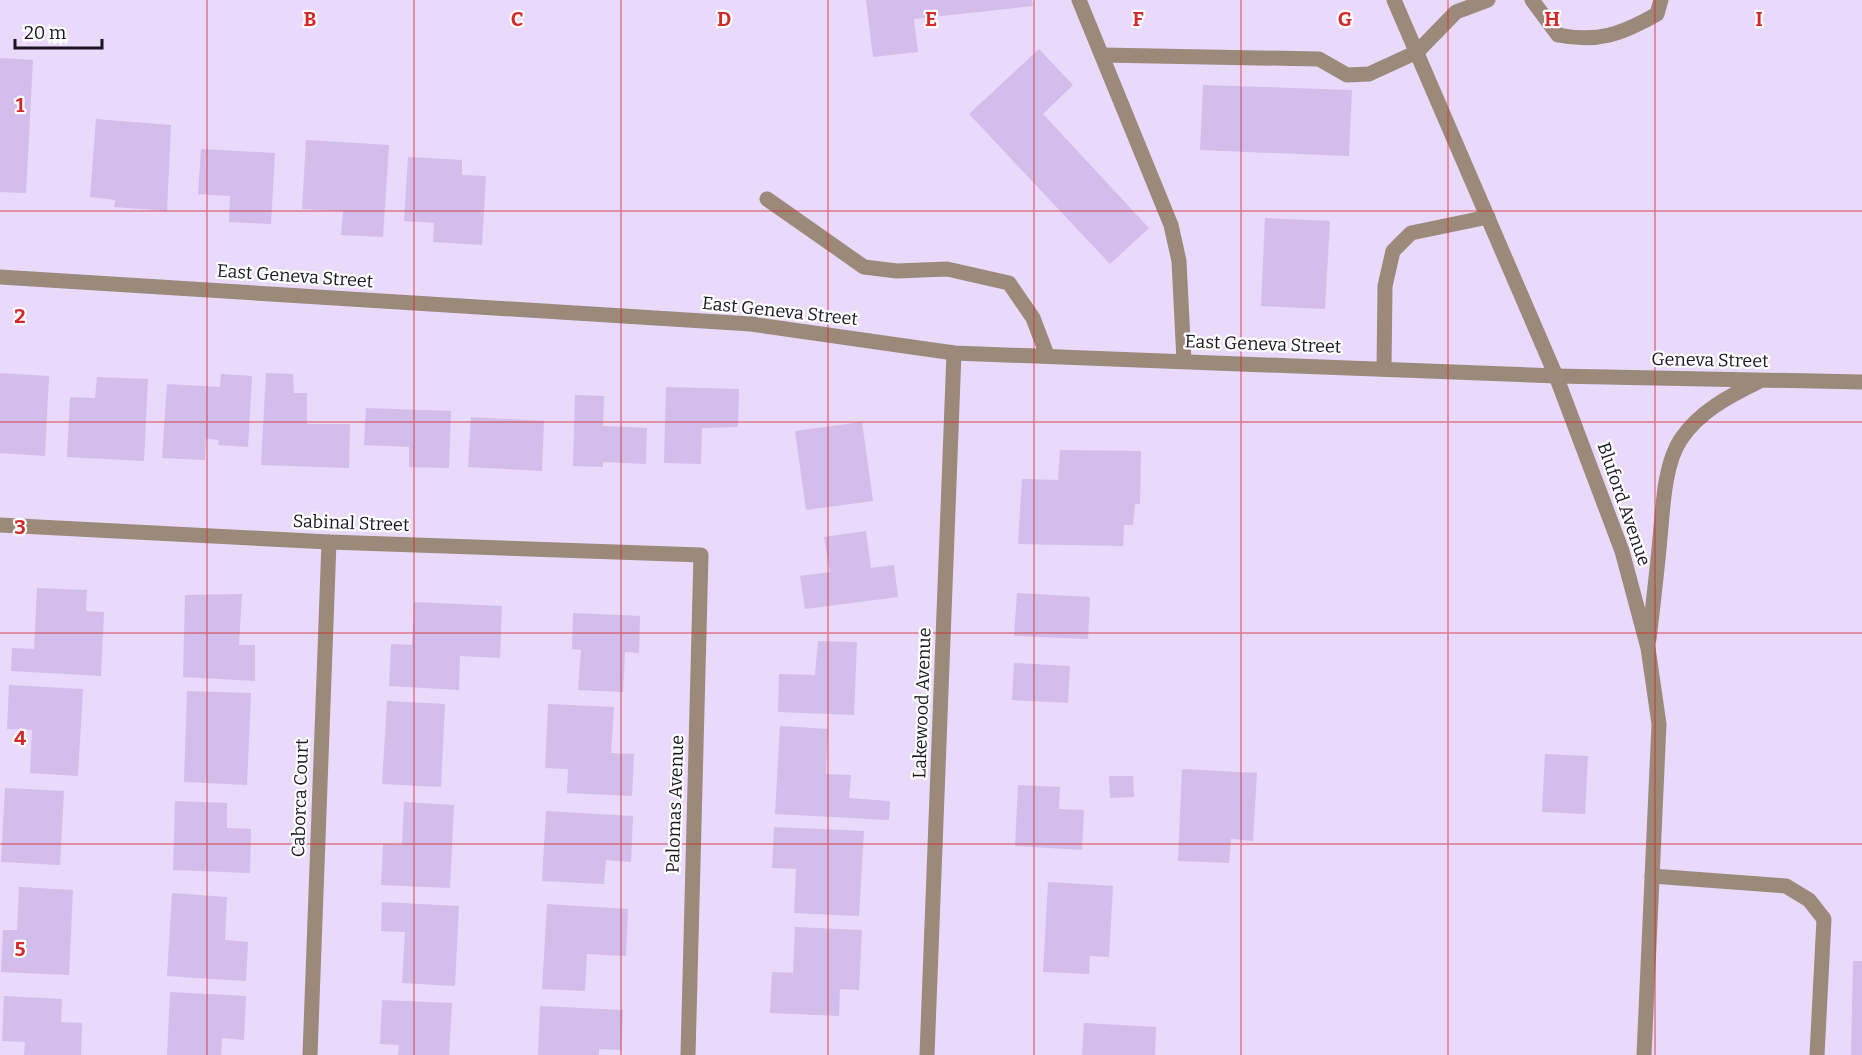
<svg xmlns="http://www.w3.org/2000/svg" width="1862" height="1055" font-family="Bitter,serif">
<rect width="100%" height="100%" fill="#e9d9fb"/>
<g fill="#d3bdeb">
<path d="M866,0H1032L1033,6L914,19L918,52L873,57Z"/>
<path d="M1039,49L1073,85L1043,114L1149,228L1110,264L969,114Z"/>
<path d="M0,58L33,60L26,193L0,192Z"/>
<path d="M1203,85L1352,90L1349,156L1200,150Z"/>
<path d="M96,119L171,125L167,211L114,207L115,200L90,197Z"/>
<path d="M306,140L389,145L383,237L341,235L343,211L302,209Z"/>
<path d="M201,149L275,153L271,224L229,222L230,196L198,194Z"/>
<path d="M408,157L462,160V175L486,176L482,245L433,242L434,223L404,221Z"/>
<path d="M1265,218L1330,221L1325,309L1261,306Z"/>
<path d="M0,373L49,376L45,456L0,453Z"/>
<path d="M266,373L293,374L294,393H307V424H350L349,468L261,465Z"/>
<path d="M221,374L252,376L248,447L218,445L219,440L206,439L205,460L162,458L167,384L220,387Z"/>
<path d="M97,377L148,379L144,461L67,457L70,397L95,398Z"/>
<path d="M666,387L739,389L738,427L702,428L701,464L664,463Z"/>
<path d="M575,395L604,396L603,426L647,428L646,464L603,462V467L573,466Z"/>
<path d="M366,408L451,411L449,468L409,467V447L364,445Z"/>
<path d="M471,417L544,421L542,471L468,467Z"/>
<path d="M862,422L873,501L806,510L795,431Z"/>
<path d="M1060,450L1141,451L1140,504H1135L1133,525H1124L1123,546L1018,544L1022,479L1058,480Z"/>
<path d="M866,531L871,568L894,565L898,597L805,609L800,576L830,572L824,537Z"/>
<path d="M37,588L87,590L86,611L104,612L101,676L11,671L12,648L34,649Z"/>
<path d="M1017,593L1090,597L1088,639L1014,636Z"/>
<path d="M242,594L239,645H255V681L183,677L185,595Z"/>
<path d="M414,602L502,606L500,658L460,656L459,690L389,686L391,644L412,645Z"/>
<path d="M573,613L640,616L639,653L625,652L623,692L578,690L581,650L572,649Z"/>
<path d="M818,641L857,642L854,715L778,712L779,674L815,675Z"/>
<path d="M1014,663L1070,666L1068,703L1012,700Z"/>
<path d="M9,685L83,689L78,776L30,773L32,730L7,729Z"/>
<path d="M187,691L251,693L247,785L184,782Z"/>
<path d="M387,701L445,704L441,787L382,784Z"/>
<path d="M548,704L614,707L611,753L634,754L632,796L567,793L568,769L545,768Z"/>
<path d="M780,726L828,729L826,774L851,775L849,798L890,801L889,820L775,814Z"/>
<path d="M1545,754L1588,756L1585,814L1542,812Z"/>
<path d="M1182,769L1257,773L1253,841L1231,839L1229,863L1178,861Z"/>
<path d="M1109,776H1133L1134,797L1110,798Z"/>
<path d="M1018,785L1060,787L1059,809L1084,810L1082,850L1015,846Z"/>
<path d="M5,788L64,791L60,865L1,862Z"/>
<path d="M175,801L227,803V828L251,829L250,873L173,870Z"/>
<path d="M404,802L454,805L450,888L381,885L383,844L402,845Z"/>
<path d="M546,811L633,816L631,862L606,860L604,884L542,881Z"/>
<path d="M774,827L864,831L859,916L794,913L796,869L772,868Z"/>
<path d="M1048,882L1113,886L1109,957L1090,956L1089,974L1043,972Z"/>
<path d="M19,887L73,890L69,975L1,972L3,930H17Z"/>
<path d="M172,893L227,897L225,940L248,942L246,981L167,976Z"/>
<path d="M382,902L459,906L455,986L402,983L405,932L381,931Z"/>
<path d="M547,904L628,909L626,956L587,954L585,991L542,989Z"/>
<path d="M795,927L862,930L859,990L840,989L839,1016L770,1013L772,972L793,973Z"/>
<path d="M1853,961H1862V1055H1851Z"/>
<path d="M170,992L246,996L244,1040L222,1038L221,1055H167Z"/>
<path d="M4,996L62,999L61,1022L82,1023L81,1055H24L25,1042L2,1041Z"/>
<path d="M382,1000L452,1003L449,1055H398L399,1045L380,1044Z"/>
<path d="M540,1006L623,1010L621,1050L599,1049V1055H538Z"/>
<path d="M1084,1023L1156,1027L1155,1055H1082Z"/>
</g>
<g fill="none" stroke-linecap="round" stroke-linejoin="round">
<g stroke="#9b897a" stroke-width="15">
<path d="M1079,0L1171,225L1179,261L1184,361"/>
<path d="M1394,0L1556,376L1622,551L1648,648L1659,724L1644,1055"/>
<path d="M1532,0L1558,35C1598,43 1622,34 1657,14L1661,0"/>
<path d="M1102,55L1319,59L1347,75L1369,74L1417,52L1456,12L1488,0"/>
<path d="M767,199L864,267L897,271L947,269L1009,283L1033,318L1047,355"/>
<path d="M0,277L751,324L954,353L1556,376L1862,382"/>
<path d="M1384,369L1385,286L1393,251L1411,233L1488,217"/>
<path d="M0,525L329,542L701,555L688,1055"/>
<path d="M1649,639C1653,605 1657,572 1660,538C1663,508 1664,464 1681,439C1699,412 1729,396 1758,382"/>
<path d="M1652,876L1786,886L1809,900L1824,919L1817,1055"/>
<path d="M310,1055L329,542"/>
<path d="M927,1055L954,353"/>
</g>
</g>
<path fill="none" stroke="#d62828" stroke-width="1.5" stroke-opacity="0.55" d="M207,0V1055M414,0V1055M621,0V1055M828,0V1055M1034,0V1055M1241,0V1055M1448,0V1055M1655,0V1055M0,211H1862M0,422H1862M0,633H1862M0,844H1862"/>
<g text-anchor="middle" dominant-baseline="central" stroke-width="4.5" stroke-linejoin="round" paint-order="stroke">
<g font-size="18" fill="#1a1520" stroke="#fff">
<text transform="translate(295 276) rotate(4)">East Geneva Street</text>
<text transform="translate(780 311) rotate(6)">East Geneva Street</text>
<text transform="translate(1263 344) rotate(2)">East Geneva Street</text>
<text transform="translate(1710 360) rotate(1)">Geneva Street</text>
<text transform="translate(1624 504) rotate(71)">Bluford Avenue</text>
<text transform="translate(351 523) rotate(2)">Sabinal Street</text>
<text transform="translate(922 703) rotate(-88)">Lakewood Avenue</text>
<text transform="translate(300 798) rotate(-88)">Caborca Court</text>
<text transform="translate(675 804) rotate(-88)">Palomas Avenue</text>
</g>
</g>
<g font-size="20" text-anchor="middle" font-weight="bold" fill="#d62828" stroke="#fff" stroke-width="4.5" stroke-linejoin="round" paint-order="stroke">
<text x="310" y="26">B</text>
<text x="517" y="26">C</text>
<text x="724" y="26">D</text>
<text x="931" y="26">E</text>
<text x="1138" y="26">F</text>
<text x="1345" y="26">G</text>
<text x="1552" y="26">H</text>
<text x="1759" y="26">I</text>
<text x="20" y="112">1</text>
<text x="20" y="323">2</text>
<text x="20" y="534">3</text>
<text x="20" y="745">4</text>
<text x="20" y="956">5</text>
</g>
<path d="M15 39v9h87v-9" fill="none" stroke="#1a1520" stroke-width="3"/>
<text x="24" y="39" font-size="18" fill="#1a1520" stroke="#ffffff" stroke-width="4.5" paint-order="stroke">20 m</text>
</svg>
